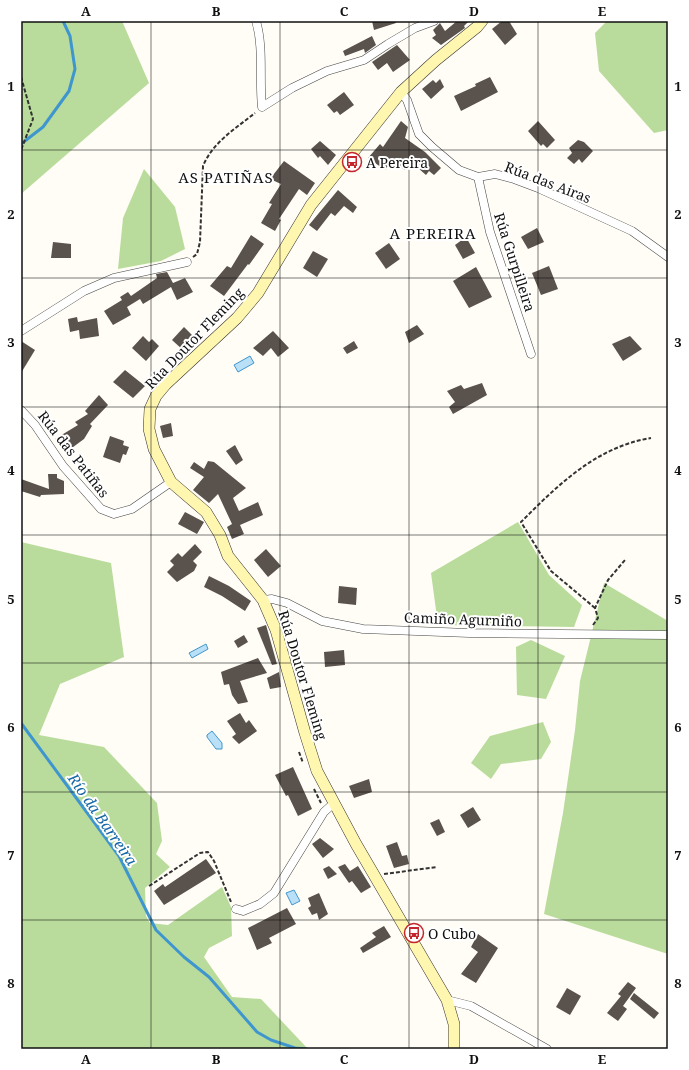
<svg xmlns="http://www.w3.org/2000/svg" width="689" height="1070" font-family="'Noto Serif',serif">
<rect width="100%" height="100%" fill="#fffdf5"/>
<g fill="#b9dc9c">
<path d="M21,21H122L149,83L21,194Z"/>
<path d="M607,21H668V130L654,133L599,71L595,33Z"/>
<path d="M144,169L175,207L185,249L161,261L118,269L123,218Z"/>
<path d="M518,522L549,575L582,605L574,627L438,625L431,573Z"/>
<path d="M21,542L111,563L124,657L60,684L39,735L104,747L157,803L162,841L156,854L170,867L145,888L146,916L150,923L168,925L222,887L231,907L232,936L209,948L204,957L232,997L261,999L308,1049H21Z"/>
<path d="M604,583L668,621V954L544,914L563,813L575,730L580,681Z"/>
<path d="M531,640L565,656L546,699L517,695L516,647Z"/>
<path d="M543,722L551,742L541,759L501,764L491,779L471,763L490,736Z"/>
</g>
<g fill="#b9e0f7" stroke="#3f96cf">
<path d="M250,356L254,363L238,372L234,365Z"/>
<path d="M206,644L208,649L192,658L189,653Z"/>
<path d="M212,731L222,743V749H216L207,737V735Z"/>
<path d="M294,890L300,901L292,905L286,893Z"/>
</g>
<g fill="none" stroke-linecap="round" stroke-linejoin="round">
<g stroke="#3f96cf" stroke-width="3">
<path d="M21,144L43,127L69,91L75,69L70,36L63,21"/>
<path d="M21,723L119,856L156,930L184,957L209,977L257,1032L271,1040L295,1048L307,1049"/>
</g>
</g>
<g fill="#5a524d">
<path d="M372,21H396V23L374,30Z"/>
<path d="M457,21H469L464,26L465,28L441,45L432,38L436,35L433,30L440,23L445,31Z"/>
<path d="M502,21H509L517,34L505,45L492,29Z"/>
<path d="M372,36L376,45L365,53L364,49L345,56L343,51Z"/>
<path d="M397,45L410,60L393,72L387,63L378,70L372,62Z"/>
<path d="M490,77L498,92L461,111L454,96L476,86L475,84Z"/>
<path d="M440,79L444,87L431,99L422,89L433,80L436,83Z"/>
<path d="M344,92L354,105L340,115L337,111L334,113L327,105Z"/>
<path d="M401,121L408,127L405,138L425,152L441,168L434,175L429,171L426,175L411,162L405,170L391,161L385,170L368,158L380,144L383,147Z"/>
<path d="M538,121L555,140L547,148L543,144L541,146L528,131Z"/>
<path d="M578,140L584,142L593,151L582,163L579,159L574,164L567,158L572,153L569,148Z"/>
<path d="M320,141L336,155L328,165L320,156L318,158L311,149Z"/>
<path d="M284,161L315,183L307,195L299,189L279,219L281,220L275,231L261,223L272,204L269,203L281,184L270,179Z"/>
<path d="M338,190L357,207L353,213L344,206L335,216L331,213L317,231L309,225Z"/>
<path d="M537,228L544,242L528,249L521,237Z"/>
<path d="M251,235L264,244L249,265L248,264L224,296L210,286L227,266L231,268Z"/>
<path d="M466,237L475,253L463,259L455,245Z"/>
<path d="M53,242L71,244V258H51Z"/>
<path d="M389,243L400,259L386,269L375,253Z"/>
<path d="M313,251L328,259L317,277L303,268Z"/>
<path d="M549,266L558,289L541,295L532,273Z"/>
<path d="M476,267L492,297L469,308L453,281Z"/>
<path d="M167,272L173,283L185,278L193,292L177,300L171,287L143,304L140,299L127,307L131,315L113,325L104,311L122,300L120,297L128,292L131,296L157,278L156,274Z"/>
<path d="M77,317L78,322L97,318L99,336L80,339L79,330L70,332L68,319Z"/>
<path d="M417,325L424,334L409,343L405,332Z"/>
<path d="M184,327L197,340L184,351L172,340Z"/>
<path d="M273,331L289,348L278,357L271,348L263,356L253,348Z"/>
<path d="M143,336L149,342L152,339L159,346L146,361L132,348Z"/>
<path d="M630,336L642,349L623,361L612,344Z"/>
<path d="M21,341L35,350L21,373Z"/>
<path d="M354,341L358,348L347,354L343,348Z"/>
<path d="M125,370L145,386L133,398L113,382Z"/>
<path d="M482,383L487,395L453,414L449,407L455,402L447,391L461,385L464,389Z"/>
<path d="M99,395L108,405L90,424L92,426L84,439L65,453L55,439L78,425L75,422L88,414L85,411Z"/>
<path d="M171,423L173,436L163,438L160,426Z"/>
<path d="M110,436L124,441L123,445L129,447L126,455L123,454L120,463L103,457Z"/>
<path d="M235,445L243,460L236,465L226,451Z"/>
<path d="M208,461L214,462L246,488L233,498L239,511L258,502L263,515L240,525L244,534L232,539L227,527L232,524L218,494L209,503L193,490L204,477L190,468L194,462L204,469Z"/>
<path d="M48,474H57V478L64,481V494L41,495L40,497L21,491V479L49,489Z"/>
<path d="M185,512L204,522L197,534L178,524Z"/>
<path d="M195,544L202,552L193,561L197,565L194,571L177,582L167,572L174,565L170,561L178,553L182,557Z"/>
<path d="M266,549L281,566L268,577L254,560Z"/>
<path d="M209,576L229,586L251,601L245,611L222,596L204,587Z"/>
<path d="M339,586L357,588L356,605L338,603Z"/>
<path d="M266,625L277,664L272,665L257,628Z"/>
<path d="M244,635L248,642L238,648L234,641Z"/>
<path d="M344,650L345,665L325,667L324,652Z"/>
<path d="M258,658L267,673L240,681L248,702L238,704L232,695L229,684L224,685L221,672Z"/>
<path d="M279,672L281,687L270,689L267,678Z"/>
<path d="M240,713L246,723L249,720L257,731L239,744L232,737L236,734L227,721Z"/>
<path d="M293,767L312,809L298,816L288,795L286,796L275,775Z"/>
<path d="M369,779L372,792L354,798L349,786Z"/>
<path d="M473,807L481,820L468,828L460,815Z"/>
<path d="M439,819L445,832L437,836L430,823Z"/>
<path d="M320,838L334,849L323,858L312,844Z"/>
<path d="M397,842L402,856L407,855L409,864L394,868L386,846Z"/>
<path d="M206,859L216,873L164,905L154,891L163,884L165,887Z"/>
<path d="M345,864L350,871L358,866L371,887L361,893L352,881L349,883L338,867Z"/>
<path d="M329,866L337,874L328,879L323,869Z"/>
<path d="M319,893L328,914L319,920L317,913L312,915L308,908L311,906L308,898Z"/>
<path d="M287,908L296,924L269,938L272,943L257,950L248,928Z"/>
<path d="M384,926L391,937L363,953L360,948L376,937L372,933Z"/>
<path d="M478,934L498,948L476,983L461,974L478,952L471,947Z"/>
<path d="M628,982L636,988L623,1006L627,1009L618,1021L607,1013L621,996L618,994Z"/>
<path d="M567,988L581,996L570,1015L556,1007Z"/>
<path d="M634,993L659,1013L654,1019L630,999Z"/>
</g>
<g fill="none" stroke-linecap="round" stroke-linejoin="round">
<g stroke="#444" stroke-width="9">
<g id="street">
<path d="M256,21C264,48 259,79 262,107L292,88L327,71L364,60L388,44L415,28L434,21"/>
<path d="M401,92L407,100L419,134L432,147L459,170L478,177L495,174L514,179L538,188L632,231L668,257"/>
<path d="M478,177L490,232L531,354"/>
<path d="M21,331L84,291L114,278L187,262"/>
<path d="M21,410L35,425L63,466L101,509L114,514L132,509L171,482"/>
<path d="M263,600L272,599L287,603L322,621L363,629L469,633L668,635"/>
<path d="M236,909L243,911L260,904L274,893L324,812L334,803"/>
<path d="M447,1000L471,1006L547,1049"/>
</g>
</g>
<g stroke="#333" stroke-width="12">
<path id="secondary" d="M454,1049V1024L447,1000L356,844L317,771L305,733L276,630L263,600L228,556L220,535L206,512L171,482L154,449L149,429L150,409L156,396L166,384L237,318L258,293L311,205L401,92L436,60L477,27L482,21"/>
</g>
<g stroke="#333" stroke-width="2" stroke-dasharray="4 2" stroke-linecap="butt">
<path d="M21,77L33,119L21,150"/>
<path d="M193,257L197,254L200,242L203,166C213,142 235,129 255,113"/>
<path d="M595,608L551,571L521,522C558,485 596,447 651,438"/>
<path d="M593,625L598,618L595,608L608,580L625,560"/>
<path d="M299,752L303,763"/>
<path d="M314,789L321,803"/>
<path d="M384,874L437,867"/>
<path d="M149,886L200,853L208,852L214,861L231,902"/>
</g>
<use href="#street" stroke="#fff" stroke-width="8"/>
<use href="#secondary" stroke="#fff6b0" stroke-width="11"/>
</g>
<path fill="none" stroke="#111" stroke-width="1" stroke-opacity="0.55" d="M151,21V1049M280,21V1049M409,21V1049M538,21V1049M21,150H668M21,278H668M21,407H668M21,535H668M21,663H668M21,792H668M21,920H668"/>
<defs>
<g id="bus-ring" transform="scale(1)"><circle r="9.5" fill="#fff" stroke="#c4262e" stroke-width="1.5"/><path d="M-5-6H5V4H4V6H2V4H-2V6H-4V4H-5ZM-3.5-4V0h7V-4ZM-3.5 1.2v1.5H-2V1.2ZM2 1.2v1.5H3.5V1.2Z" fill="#c4262e"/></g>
</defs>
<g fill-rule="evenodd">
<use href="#bus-ring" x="352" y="162"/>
<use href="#bus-ring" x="414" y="933"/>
</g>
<g text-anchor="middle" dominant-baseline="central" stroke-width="4" stroke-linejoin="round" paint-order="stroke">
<g font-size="14" fill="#111" stroke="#fff" text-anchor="start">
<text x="366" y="162">A Pereira</text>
<text x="428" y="933">O Cubo</text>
</g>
<g font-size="14" fill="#111" stroke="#fff">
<text transform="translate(548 182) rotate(21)">Rúa das Airas</text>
<text transform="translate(515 262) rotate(72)">Rúa Gurpilleira</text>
<text transform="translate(194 338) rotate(-46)">Rúa Doutor Fleming</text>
<text transform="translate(74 454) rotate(52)">Rúa das Patiñas</text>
<text transform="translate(463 619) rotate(2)">Camiño Agurniño</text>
<text transform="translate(303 675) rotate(73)">Rúa Doutor Fleming</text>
</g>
<g font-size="15" letter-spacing="1" fill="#111" stroke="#fff">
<text x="226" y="177">AS PATIÑAS</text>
<text x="433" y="233">A PEREIRA</text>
</g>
<g font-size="15" font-style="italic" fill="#1768a6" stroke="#fff">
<text transform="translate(103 819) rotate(55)">Río da Barreira</text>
</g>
</g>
<rect width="689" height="1070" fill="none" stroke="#ffffff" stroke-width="44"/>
<rect x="22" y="22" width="645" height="1026" fill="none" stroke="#111" stroke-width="1.5"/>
<g font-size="13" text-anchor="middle" font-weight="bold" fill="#111">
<text x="86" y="16">A</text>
<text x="216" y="16">B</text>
<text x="344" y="16">C</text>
<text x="474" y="16">D</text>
<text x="602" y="16">E</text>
<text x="11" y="91">1</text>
<text x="678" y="91">1</text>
<text x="11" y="219">2</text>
<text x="678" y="219">2</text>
<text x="11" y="347">3</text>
<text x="678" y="347">3</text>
<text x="11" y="475">4</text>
<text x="678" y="475">4</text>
<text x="11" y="604">5</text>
<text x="678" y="604">5</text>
<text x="11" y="732">6</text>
<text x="678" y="732">6</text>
<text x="11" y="860">7</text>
<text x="678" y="860">7</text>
<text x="11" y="988">8</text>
<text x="678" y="988">8</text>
<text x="86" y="1064">A</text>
<text x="216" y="1064">B</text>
<text x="344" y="1064">C</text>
<text x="474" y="1064">D</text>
<text x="602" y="1064">E</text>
</g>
</svg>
